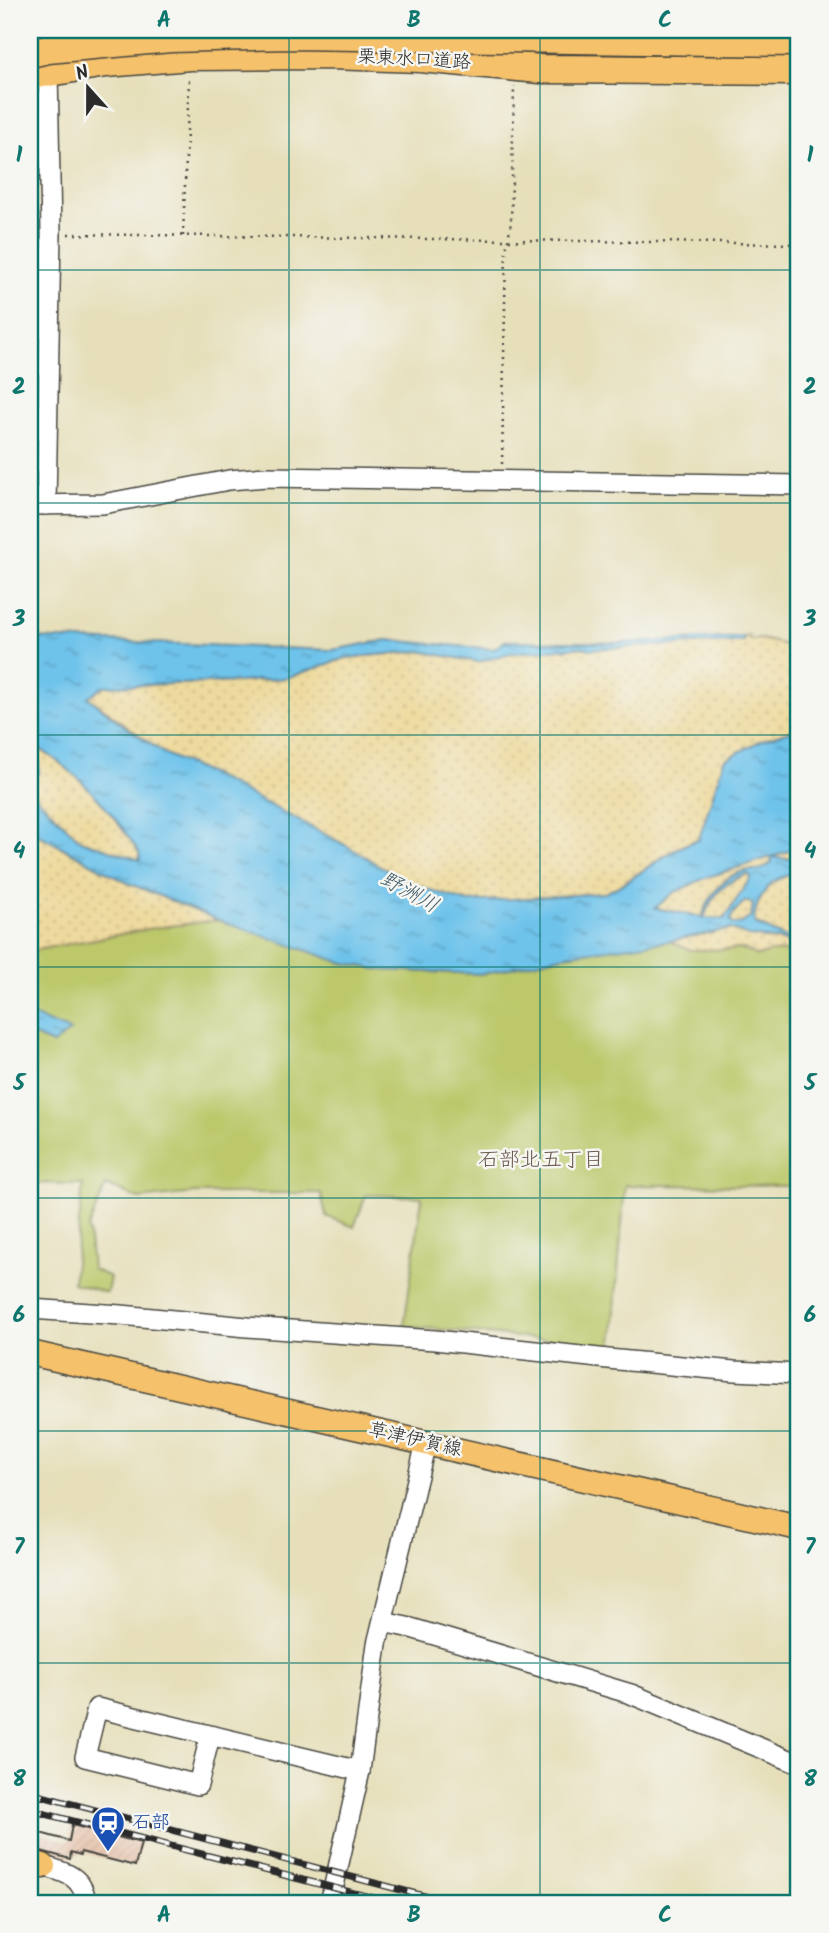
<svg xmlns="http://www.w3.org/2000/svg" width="829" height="1933" font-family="Kalam,'Klee One',sans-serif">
<defs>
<pattern id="sand-dots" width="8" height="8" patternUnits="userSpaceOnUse" patternTransform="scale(1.75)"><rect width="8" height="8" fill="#eeda9e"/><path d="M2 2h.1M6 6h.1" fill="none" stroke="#cb8" stroke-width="1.8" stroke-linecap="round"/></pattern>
<pattern id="water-ripples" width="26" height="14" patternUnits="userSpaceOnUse" patternTransform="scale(1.75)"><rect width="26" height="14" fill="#6ec3eb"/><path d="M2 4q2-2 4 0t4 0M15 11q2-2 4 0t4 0" fill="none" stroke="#5b9fbf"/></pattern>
<pattern id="building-hatch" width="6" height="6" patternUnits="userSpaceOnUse" patternTransform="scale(1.75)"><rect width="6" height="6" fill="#e1ae8e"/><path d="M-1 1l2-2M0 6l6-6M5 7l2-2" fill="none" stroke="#b78e74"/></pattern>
</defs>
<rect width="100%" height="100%" fill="#f6f6f2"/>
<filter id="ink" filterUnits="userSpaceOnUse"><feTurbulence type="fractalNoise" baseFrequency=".0143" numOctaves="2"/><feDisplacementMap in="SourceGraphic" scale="14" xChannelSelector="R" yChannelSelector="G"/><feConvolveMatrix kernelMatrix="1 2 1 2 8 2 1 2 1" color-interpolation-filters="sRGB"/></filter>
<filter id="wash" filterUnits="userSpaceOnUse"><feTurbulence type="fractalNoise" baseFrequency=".00686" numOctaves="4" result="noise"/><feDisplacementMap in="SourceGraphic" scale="28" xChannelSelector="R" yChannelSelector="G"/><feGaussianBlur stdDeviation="1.57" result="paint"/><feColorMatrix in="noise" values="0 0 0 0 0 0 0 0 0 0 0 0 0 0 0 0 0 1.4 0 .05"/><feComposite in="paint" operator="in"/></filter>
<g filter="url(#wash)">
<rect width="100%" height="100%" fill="#e6dfba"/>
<path fill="#bcc86a" stroke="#747a4a" stroke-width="2" d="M218,920L340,962L382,970L483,974L570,954L669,941L691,950L744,949L757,956L770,952L799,951V1186L625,1185L612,1346L404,1326L422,1197L366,1195L354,1227L326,1216L321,1193H195L139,1199L106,1185L88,1228L92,1269L110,1277L107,1293L73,1283L83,1184L30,1183V1034L53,1044L69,1031L30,1015V951L153,928Z"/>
<g fill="url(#sand-dots)" stroke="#8c8264" stroke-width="2">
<path d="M750,635L749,640L761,639L799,648V728L762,740L724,760L699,839C664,850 639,877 605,893L468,902L407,883L349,847L218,778L165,754L88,697L104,686L240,682L286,678L346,658L419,651L478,662L511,653L584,647L589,649L734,642L743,641L744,637Z"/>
<path d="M34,746C80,772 109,809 139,852L140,861L80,840L30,791V766L38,773Z"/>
<path d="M30,830L126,882L218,920L153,928L30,951Z"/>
<path d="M795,849L797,855L788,859H774C764,872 759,870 745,871C724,873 708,899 702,917L654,908L675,892L705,878Z"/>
<path d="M748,874L752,876L724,919L703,918C712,896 725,881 748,874Z"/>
<path d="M793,874L799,879L797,888L799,890V924L793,928L792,934L799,930V941L786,938L755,923C753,910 762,892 772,883C777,878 786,876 793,874Z"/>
<path d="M744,902H749L753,904L751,917L740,924H733L730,921L734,912Z"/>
<path d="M732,929C753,939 776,939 799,945V951L770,952L757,956L744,949L691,950L669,941Z"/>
</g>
<g fill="url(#water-ripples)" stroke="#4c778b" stroke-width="2" fill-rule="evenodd">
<path d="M744,637L743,641L734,642L589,649L584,647L511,653L478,662L419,651L346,658L286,678L240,682L104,686L88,697L119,722L165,754L218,778L349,847L408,883L468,902L605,893C639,878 664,851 699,839L724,760L762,740L799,728V879L793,874C786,876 777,878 772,883C762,892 752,911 755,924L786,938L799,941V945L781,940L748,936L731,929L669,941L570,954L483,974L381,970L340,962L218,920L126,882L30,830V791L80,840L140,860L139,852C110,810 80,772 35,746L39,761V773L30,766V638L332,650L387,640L494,649L505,641L617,643ZM796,849L797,855L788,859L771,857L772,863C756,875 755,867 741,872C721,879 708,898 702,917L655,908L675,892L705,878ZM748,874L751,877L724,919L704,918C711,896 725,881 748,874ZM744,902H749L753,904L751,917L740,924H733L730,921L734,912Z"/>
<path d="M30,1015L70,1031L53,1044L30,1034Z"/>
</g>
<g id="blocks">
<path fill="url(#building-hatch)" d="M72,1825L141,1843L135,1866L81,1852L80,1855L71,1852L70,1859L30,1848L33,1831L69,1841Z"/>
</g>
</g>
<g filter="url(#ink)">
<use href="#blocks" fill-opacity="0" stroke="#474640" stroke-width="2"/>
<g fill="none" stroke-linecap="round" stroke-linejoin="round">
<g stroke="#474640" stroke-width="22">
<g id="minor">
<path d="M30,505L103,504L229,480L266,477L799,485"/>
<path d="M46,505L51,234L48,71"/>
<path d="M30,1309L121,1315L247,1327L435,1340L608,1359L734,1371L799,1374"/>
<path d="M383,1622L411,1628L631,1694L799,1764"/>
<path d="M210,1736L198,1785L85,1757L97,1708L360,1771"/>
<path d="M43,1866C66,1872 84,1877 86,1903"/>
<path d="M330,1903L360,1771L377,1644L426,1443"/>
</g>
</g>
<g stroke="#474640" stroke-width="27">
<g id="major">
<path d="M30,1353L799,1528"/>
<path d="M30,1862L43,1866"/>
</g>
</g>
<g stroke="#474640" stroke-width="31">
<path id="highway" d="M30,75L106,63L190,56L329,55L420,58L540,69L799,71"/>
</g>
<g stroke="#474640" stroke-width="2.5" stroke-dasharray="2 5" stroke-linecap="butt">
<path d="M68,234L799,244"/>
<path d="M183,236L189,79"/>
<path d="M502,464L506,252L511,222L514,86"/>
</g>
<use href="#minor" stroke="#fff" stroke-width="19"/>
<use href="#major" stroke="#f5c16b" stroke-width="24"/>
<use href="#highway" stroke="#f5c16b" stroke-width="28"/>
<g stroke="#2b2b2b" stroke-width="7">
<g id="rail">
<path d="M30,1793L451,1903"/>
<path d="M30,1810L393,1903"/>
</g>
</g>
<use href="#rail" stroke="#f6f6f2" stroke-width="4.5" stroke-dasharray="13" stroke-linecap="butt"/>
<g stroke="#474640" stroke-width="31" stroke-linecap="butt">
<path id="highway-bridge" d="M30,53L48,49L171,38L289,35L799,42"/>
</g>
<use href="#highway-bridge" stroke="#f5c16b" stroke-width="28"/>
</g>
</g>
<path fill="none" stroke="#0f766e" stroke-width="2" stroke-opacity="0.55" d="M289,30V1903M540,30V1903M30,270H799M30,503H799M30,735H799M30,967H799M30,1198H799M30,1431H799M30,1663H799"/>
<defs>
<g id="station-pin" transform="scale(1.75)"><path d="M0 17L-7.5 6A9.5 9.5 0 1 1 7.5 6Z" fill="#1a4fb4" stroke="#f6f6f2"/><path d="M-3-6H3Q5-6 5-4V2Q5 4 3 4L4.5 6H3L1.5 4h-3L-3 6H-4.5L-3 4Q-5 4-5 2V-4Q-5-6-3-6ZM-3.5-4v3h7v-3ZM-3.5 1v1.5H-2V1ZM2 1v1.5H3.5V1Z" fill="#fff"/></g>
</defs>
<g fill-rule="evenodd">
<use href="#station-pin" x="108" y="1823"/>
</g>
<g text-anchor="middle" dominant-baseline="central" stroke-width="5" stroke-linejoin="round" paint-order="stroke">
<g font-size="19" fill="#2b2b2b" stroke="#f6f6f2">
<text transform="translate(414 60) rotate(3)">栗東水口道路</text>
<text transform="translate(415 1440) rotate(13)">草津伊賀線</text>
</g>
<g font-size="19" fill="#164399" stroke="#f6f6f2" text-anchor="start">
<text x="132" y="1823">石部</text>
</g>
<g font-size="21" font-style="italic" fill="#3f5965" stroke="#f6f6f2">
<text transform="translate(409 893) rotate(29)">野洲川</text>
</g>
<g font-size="21" fill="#6b594e" stroke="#f6f6f2">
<text x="541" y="1160">石部北五丁目</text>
</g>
</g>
<rect width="829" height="1933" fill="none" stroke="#f6f6f2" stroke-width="77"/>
<g transform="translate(88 88) rotate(339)" stroke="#f6f6f2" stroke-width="5" paint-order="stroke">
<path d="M0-5L12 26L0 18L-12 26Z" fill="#2b2b2b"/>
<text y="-10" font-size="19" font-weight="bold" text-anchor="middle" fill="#2b2b2b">N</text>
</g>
<rect x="38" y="38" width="752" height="1857" fill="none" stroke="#0f766e" stroke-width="2.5"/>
<g font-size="23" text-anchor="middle" font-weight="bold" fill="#0f766e">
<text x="164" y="27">A</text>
<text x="414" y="27">B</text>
<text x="665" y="27">C</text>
<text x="19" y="162">1</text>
<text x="810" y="162">1</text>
<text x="19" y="394">2</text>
<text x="810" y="394">2</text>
<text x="19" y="626">3</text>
<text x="810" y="626">3</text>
<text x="19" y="858">4</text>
<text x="810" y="858">4</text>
<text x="19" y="1090">5</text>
<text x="810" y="1090">5</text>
<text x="19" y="1322">6</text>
<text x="810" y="1322">6</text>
<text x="19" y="1554">7</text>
<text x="810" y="1554">7</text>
<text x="19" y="1786">8</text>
<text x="810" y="1786">8</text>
<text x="164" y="1922">A</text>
<text x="414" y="1922">B</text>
<text x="665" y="1922">C</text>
</g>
</svg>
